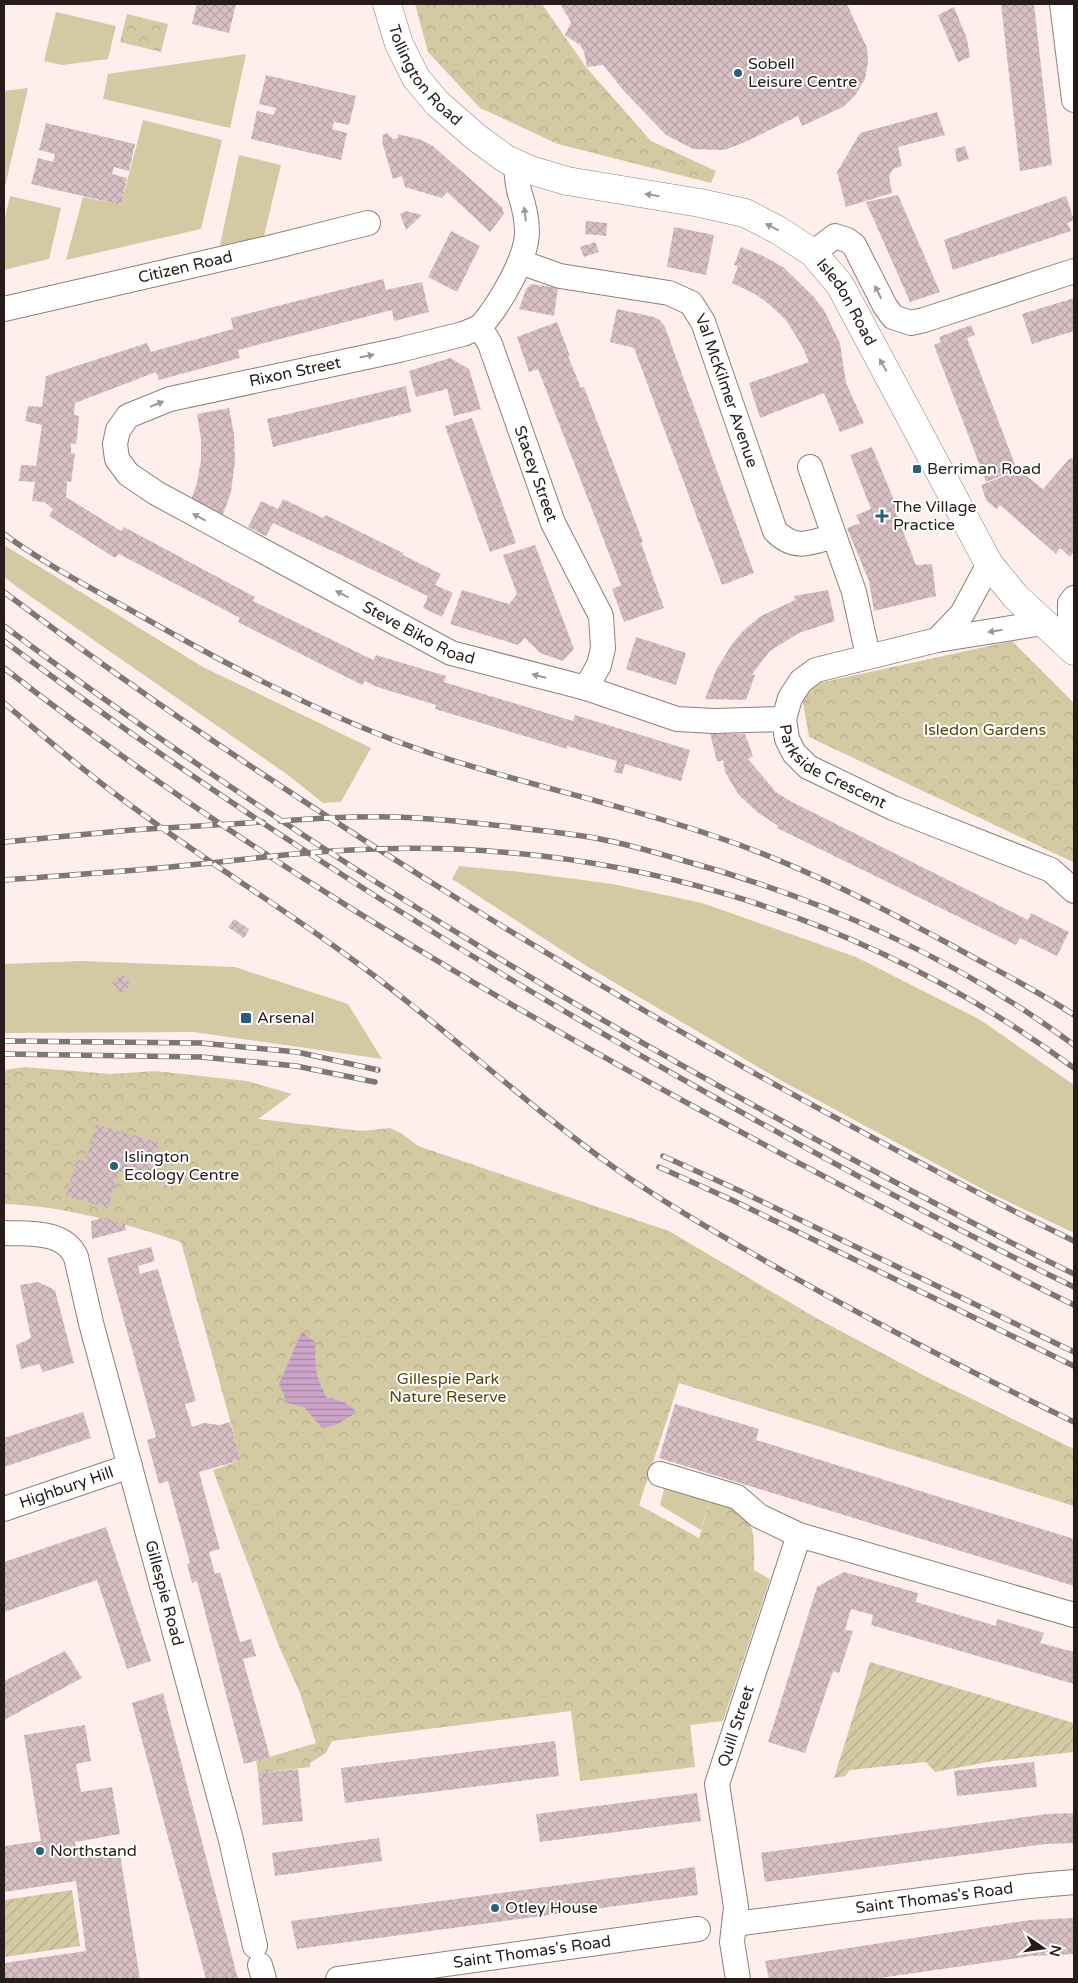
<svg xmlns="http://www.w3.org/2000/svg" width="1078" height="1983" font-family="'Varela Round',sans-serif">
<defs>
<pattern id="forest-crowns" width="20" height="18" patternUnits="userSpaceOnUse" patternTransform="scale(1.25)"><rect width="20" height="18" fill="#d3caa3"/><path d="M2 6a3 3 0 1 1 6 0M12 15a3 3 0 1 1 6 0" fill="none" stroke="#b5ad8c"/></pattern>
<pattern id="garden-furrows" width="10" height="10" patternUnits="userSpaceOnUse" patternTransform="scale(1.25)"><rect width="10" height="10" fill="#d3caa3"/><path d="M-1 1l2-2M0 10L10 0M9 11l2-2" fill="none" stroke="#b5ad8c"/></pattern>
<pattern id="water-rules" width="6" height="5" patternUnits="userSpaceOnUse" patternTransform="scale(1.25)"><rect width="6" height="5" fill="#cca3c9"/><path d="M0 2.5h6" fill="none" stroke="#a584a2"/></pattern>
<pattern id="building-cross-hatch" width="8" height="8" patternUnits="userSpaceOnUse" patternTransform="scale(1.25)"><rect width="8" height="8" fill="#d7bfc4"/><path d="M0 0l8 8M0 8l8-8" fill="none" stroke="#b8a4a8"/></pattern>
</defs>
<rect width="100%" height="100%" fill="#feefec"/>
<g fill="#d3caa3">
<path d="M56,12L116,26L108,59L62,65L44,61Z"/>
<path d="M246,54L230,128L103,99L108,74Z"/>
<path d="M28,88L4,191V91Z"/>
<path d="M143,120L222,140L201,229L66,260L83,197L121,205Z"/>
<path d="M239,155L281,165L263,240L219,250Z"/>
<path d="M10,196L61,208L49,259L4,270V222Z"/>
<path d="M4,545L203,667L371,748L341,802L323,803L288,775L17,587L4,577Z"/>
<path d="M459,866L521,872L613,884L702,903L856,957L979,1019L1074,1085V1233L990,1193L782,1081L588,967L452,879Z"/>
<path d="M81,961L235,967L348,1004L382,1059L194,1032L4,1033V964Z"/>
<path d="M665,1486L710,1499L701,1530L660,1505Z"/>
</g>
<g fill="url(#forest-crowns)">
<path d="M415,4H542L586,67L651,141L716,171L711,183L558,144L480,108L428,52Z"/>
<path d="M127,14L168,24L161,52L120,42Z"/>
<path d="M1012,641L1074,703L1073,862L809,737L802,697L819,683Z"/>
<path d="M25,1067L111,1074L155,1071L247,1081L292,1094L258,1119L362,1131L390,1128L401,1133L418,1146L669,1231L818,1319L927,1377L1074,1449V1506L679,1383L639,1505L699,1538L710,1499C719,1502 732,1504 740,1510C757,1524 754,1550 754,1570L770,1579L723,1721L690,1725L695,1767L580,1781L571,1711L332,1741L326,1753L310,1763V1767L258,1773L256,1761L316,1743L300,1693L278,1644L213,1470L241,1460L181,1242C123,1223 65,1206 4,1204V1070Z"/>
</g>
<g fill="url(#garden-furrows)">
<path d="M870,1662L1074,1723V1752L993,1761L935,1772L926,1762L850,1770L845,1776L834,1778Z"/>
<path d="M72,1890L80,1946L4,1957V1900Z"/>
</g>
<path fill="url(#water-rules)" d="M302,1332L315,1342C316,1369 314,1374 327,1398L344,1402L357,1412L338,1424L322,1428L304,1407L287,1403L279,1383C289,1365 293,1350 302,1332Z"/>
<g fill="url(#building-cross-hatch)">
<path d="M197,4H236L229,33L192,24Z"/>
<path d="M560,4H847L867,48L868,62L865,79L856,94L843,107L802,126L798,116L743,143L724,150L693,149L666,135L623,90L603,65L587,67L584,52L580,45L565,35L571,22Z"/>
<path d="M1001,4H1034L1052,165L1020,171Z"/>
<path d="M954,7L967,39L970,57L958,62L938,15Z"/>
<path d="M266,75L356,96L349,125L334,122L332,129L347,133L341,160L251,139L257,111L274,115L276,108L259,104Z"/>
<path d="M937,112L945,135L898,147L902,166L893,169L889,176L892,193L846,207L837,172L860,133Z"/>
<path d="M46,123L135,144L129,171L114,167L112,174L127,178L121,205L31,184L38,158L53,162L55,154L39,150Z"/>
<path d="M387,133L393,139L398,138L397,134L419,139L433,146L502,207L504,214L490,232L447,192L442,198L405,187L402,176L393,179L382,142L383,135Z"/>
<path d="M965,146L969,159L957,162L955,149Z"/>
<path d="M898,195L940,292L910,302L866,202Z"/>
<path d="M1066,196L1074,220L1067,223L1071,231L953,270L944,240Z"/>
<path d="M406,211L422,215L406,230L400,214Z"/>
<path d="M586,221L607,223L606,236L585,234Z"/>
<path d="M674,227L714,235L706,275L667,267Z"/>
<path d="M451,231L480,246L457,292L428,277Z"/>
<path d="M595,242L599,252L584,257L580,247Z"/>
<path d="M741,247L761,255L783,267L813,296L824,310L840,343L846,383L864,423L840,432L824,393L760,418L749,383L809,362L802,346L786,320L770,305L755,294L732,283L738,266L734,265Z"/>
<path d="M383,279L386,290L422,282L429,312L394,321L392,310L238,350L240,358L159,380L156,372L75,403L74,415L79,416L77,438L76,444L71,443V453L75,454L71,482L67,481L66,497L121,531L124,527L255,597L253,601L373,660L376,655L446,676L444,682L573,721L575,715L690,750L681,781L625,764L622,774L614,772L617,761L567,746V749L435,709L436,705L377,687L365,681L362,685L238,622L240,618L119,554L115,558L49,516L53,509L44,502L32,501L35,482L19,481L21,465L36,466L42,425L25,421L28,406L42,407L46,376L147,343L151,352L233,329L231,318Z"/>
<path d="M531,284L558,288L554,316L519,309L526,289Z"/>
<path d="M1074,298V331L1032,344L1022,314Z"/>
<path d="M617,309L654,317L660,320L665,327L754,573L722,585L634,348L610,342Z"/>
<path d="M557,322L570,356H568L581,388L584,387L643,542L641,543L664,608L624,622L612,589L621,585L538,369L529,372L517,337Z"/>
<path d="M971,325L975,335L967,338L1017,470L986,482L934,345L941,342L939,337Z"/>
<path d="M450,358L469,369L481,409L454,416L447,389L416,397L409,371Z"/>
<path d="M406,386L411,412L273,447L267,419Z"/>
<path d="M229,408L234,434L235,461L231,492L221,520L190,503L197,483L201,460V439L197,414Z"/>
<path d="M472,418L516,543L490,552L445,426Z"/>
<path d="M872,447L898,510L895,511L916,565L932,564L936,596L874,611L869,581L847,528L860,523L856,515L871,509L850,455Z"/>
<path d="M1074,458V551L1070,557L1060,548L1056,554L1000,505L996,509L986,500L981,485L1023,469L1024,474L1043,489L1069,459Z"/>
<path d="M283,499L323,518L326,515L403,553V555L441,574L435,585L453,593L442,617L423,608L428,596L273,523L266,536L248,527L261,501L278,509Z"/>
<path d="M535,545L574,649L563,661L540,653L525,638L518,645L450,624L462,590L509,604L517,594L503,555Z"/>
<path d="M828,590L835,621L799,633L770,651L752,674L755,675L746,700L705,699L716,670L732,644L744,630L761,616L795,600L794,596Z"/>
<path d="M636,637L686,653L676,685L626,669Z"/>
<path d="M710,733L745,734L753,756L748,759L776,792L790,801L1028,920L1031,913L1069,932L1057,956L1020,938L1016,945L777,828L778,826L757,812L738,794L725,772L723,760L717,762Z"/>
<path d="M234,919L249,929L244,938L228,927Z"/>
<path d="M122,973L132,985L121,993L112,982Z"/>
<path d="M96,1124L160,1143L149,1180L119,1171L108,1208L66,1196L77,1159L85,1162Z"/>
<path d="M101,1218L125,1224L126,1230L92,1239L91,1221Z"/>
<path d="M151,1247L155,1261L138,1266L140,1274L158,1269L196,1401L185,1404L192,1427L204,1423L220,1425L230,1422L241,1460L199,1472L220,1549L209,1552L215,1574L220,1572L240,1642L251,1639L256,1656L243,1659L270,1757L244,1764L197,1581L192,1583L187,1564L190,1563L168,1481L159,1484L147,1440L156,1437L107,1258Z"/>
<path d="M38,1282L55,1290L74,1363L43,1372L39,1364L21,1369L16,1345L31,1338L20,1285Z"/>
<path d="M675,1404L759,1429L756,1440L1074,1539V1586L659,1458Z"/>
<path d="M83,1412L91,1438L4,1467V1438Z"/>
<path d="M106,1527L151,1661L127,1669L97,1580L4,1612V1562Z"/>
<path d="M844,1572L918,1593L916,1602L996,1626L997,1619L1044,1633L1040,1643L1074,1652V1684L871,1625L873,1615L851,1609L845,1630L853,1631L839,1673L833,1671L805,1753L768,1742L817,1587Z"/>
<path d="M65,1651L82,1678L4,1720V1681Z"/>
<path d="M163,1693L238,1979H206L132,1703Z"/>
<path d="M85,1725L91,1761L76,1764L81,1792L112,1787L120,1834L75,1842L77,1854L119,1848L140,1979H4V1963L86,1951L76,1881L4,1892V1846L41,1841L24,1735Z"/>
<path d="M555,1741L559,1776L345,1803L341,1768Z"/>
<path d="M1034,1762L1037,1787L957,1796L954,1771Z"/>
<path d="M298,1769L303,1821L263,1825L258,1773Z"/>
<path d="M697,1793L701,1821L540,1842L536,1814Z"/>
<path d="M1074,1813V1843L1046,1844L765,1882L761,1853L1047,1814Z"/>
<path d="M379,1838L382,1861L275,1876L272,1853Z"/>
<path d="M695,1867L698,1895L297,1949L291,1921Z"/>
<path d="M1074,1918V1954L1031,1956L873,1979H769L765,1961L1030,1920Z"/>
</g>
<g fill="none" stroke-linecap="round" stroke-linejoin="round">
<g stroke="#937d78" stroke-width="26">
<g id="minor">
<path d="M1062,4L1074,100"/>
<path id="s1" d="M515,163C517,173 517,184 520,194C524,206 527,218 527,232C527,259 498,307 480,327L490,344L553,523L601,616L603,648L599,665L586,688"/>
<path d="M813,253L835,236L847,240L854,245L885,306L893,317L911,323L924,320L1074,271"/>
<path id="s2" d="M520,262L560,276L669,293L691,303L703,322L775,531C795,551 810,543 834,536"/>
<path id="s3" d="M4,309L273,247L368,223"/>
<path id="s4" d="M480,327L463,334L399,350L170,399L128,416L118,430L115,444L117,459L128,474L156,493L451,653L586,688L677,719L714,721L784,719"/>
<path d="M810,467L854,592L868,656"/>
<path id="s5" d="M1043,623L937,640L816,670L801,681L790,698L784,719L787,739L794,753L808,767L893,808L1051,870L1074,891"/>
<path d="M937,640L962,614L989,564"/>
<path d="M1070,646V603L1074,598"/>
<path id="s6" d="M4,1233C29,1234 64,1230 76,1257L91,1323L231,1840L255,1946"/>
<path d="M660,1474L737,1497L759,1516L799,1535L1074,1615"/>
<path id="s7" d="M4,1509L130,1466"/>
<path id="s8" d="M735,1924L1029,1886L1074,1882"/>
<path d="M260,1965L264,1979"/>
<path id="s9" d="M338,1979L698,1929"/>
<path id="s10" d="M738,1979L732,1942L736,1907L717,1784L799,1535"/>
</g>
</g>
<g stroke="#937d78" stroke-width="29">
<g id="trunk">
<path id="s11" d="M387,4L399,44L416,78L437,103L477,138L506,159L530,170L567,181L700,203L745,213L778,230L813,253L840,285L989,564L1015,596L1074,651"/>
</g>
</g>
<use href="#minor" stroke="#fff" stroke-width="24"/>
<use href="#trunk" stroke="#fff" stroke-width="28"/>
<g stroke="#827674" stroke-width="5.5">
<g id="rail">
<path d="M4,534C46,565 95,590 141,616C224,663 307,707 396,741C500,780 609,800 714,836C796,863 875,904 951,945C992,968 1035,989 1074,1015"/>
<path d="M4,592C157,707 316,812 479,912C673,1031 871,1141 1074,1241"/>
<path d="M4,626C248,808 506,970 773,1116C873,1171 972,1224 1074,1274"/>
<path d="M4,641C227,808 464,957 707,1093C828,1161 950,1227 1074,1287"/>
<path d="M4,668C225,840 467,984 713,1117C832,1181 952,1245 1074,1305"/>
<path d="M4,703C49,741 93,779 141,813C209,863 281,907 349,957C442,1024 525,1105 619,1171C669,1206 722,1236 774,1266C872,1322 973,1373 1074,1422"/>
<path d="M280,821C318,818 356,816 394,817C434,818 473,823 512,827C542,831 571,833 600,839C627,844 653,852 678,859C818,897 957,958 1074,1045"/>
<path d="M4,842L131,830L263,822"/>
<path d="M4,880C69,875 135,871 200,864C250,859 301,852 351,850C613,836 863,913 1074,1068"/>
<path d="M4,1041L201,1043L297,1052L378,1070"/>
<path d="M4,1054L201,1057L296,1066L375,1082"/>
<path d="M663,1156L738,1190L1074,1352"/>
<path d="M659,1167L734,1201L1074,1366"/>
</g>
</g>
<use href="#rail" stroke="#fff" stroke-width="4" stroke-dasharray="11" stroke-linecap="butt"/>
</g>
<defs><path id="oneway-solid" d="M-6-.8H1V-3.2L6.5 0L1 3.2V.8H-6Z" transform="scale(1.25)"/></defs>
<g fill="#9d9998">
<use href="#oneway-solid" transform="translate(652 195) rotate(-171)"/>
<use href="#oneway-solid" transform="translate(525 214) rotate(-97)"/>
<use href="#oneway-solid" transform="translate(772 227) rotate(-153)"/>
<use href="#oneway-solid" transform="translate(878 292) rotate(-116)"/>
<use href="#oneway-solid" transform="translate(367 356) rotate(-12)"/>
<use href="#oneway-solid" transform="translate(883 365) rotate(-119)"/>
<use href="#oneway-solid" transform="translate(157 404) rotate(-22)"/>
<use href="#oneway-solid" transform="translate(199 517) rotate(-152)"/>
<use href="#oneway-solid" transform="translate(342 594) rotate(-152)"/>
<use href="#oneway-solid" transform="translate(995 631) rotate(171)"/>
<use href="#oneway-solid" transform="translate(539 676) rotate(-166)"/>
</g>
<g fill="#2a5f7b" stroke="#fff" stroke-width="2">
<circle cx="738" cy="73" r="5"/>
<rect x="912" y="464" width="10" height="10" rx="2.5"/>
<path d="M879.5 508.5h5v5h5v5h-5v5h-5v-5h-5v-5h5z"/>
<rect x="240" y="1012" width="12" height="12" rx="2.5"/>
<circle cx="114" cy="1166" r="5"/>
<circle cx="40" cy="1851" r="5"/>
<circle cx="495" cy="1908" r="5"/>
</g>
<g text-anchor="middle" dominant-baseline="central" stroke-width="4" stroke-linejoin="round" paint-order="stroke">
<g font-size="16" fill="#261d1b" stroke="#fff" text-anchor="start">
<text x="748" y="64">Sobell<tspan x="748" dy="18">Leisure Centre</tspan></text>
<text x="927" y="469">Berriman Road</text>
<text x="893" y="507">The Village<tspan x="893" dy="18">Practice</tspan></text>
<text x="257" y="1018">Arsenal</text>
<text x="124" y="1157">Islington<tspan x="124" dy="18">Ecology Centre</tspan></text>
<text x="50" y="1851">Northstand</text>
<text x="505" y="1908">Otley House</text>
</g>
<g font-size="16" fill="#261d1b" stroke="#fff">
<text stroke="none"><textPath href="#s11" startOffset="82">Tollington Road</textPath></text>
<text stroke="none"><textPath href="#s3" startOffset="186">Citizen Road</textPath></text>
<text stroke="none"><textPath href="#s11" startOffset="586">Isledon Road</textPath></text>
<text transform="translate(295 372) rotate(-12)">Rixon Street</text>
<text stroke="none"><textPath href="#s2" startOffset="272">Val McKilmer Avenue</textPath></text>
<text stroke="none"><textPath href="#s1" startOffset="335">Stacey Street</textPath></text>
<text stroke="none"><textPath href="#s4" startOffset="761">Steve Biko Road</textPath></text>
<text stroke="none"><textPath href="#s5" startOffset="366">Parkside Crescent</textPath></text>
<text stroke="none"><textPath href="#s7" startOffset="66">Highbury Hill</textPath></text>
<text stroke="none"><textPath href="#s6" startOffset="428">Gillespie Road</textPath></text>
<text stroke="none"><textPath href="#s10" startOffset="258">Quill Street</textPath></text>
<text stroke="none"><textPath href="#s8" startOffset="201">Saint Thomas's Road</textPath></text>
<text stroke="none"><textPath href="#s9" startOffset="196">Saint Thomas's Road</textPath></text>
</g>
<g font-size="16" fill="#554804" stroke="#fff">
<text x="985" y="730">Isledon Gardens</text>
<text x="448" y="1379">Gillespie Park<tspan x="448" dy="18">Nature Reserve</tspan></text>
</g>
</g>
<rect width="1078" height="1983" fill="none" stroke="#261d1b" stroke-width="10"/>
<g transform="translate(1043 1948) rotate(103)" stroke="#ffffff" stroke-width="4" paint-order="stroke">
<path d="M0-4L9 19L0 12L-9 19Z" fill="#261d1b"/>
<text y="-8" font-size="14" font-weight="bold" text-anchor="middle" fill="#261d1b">N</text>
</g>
</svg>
